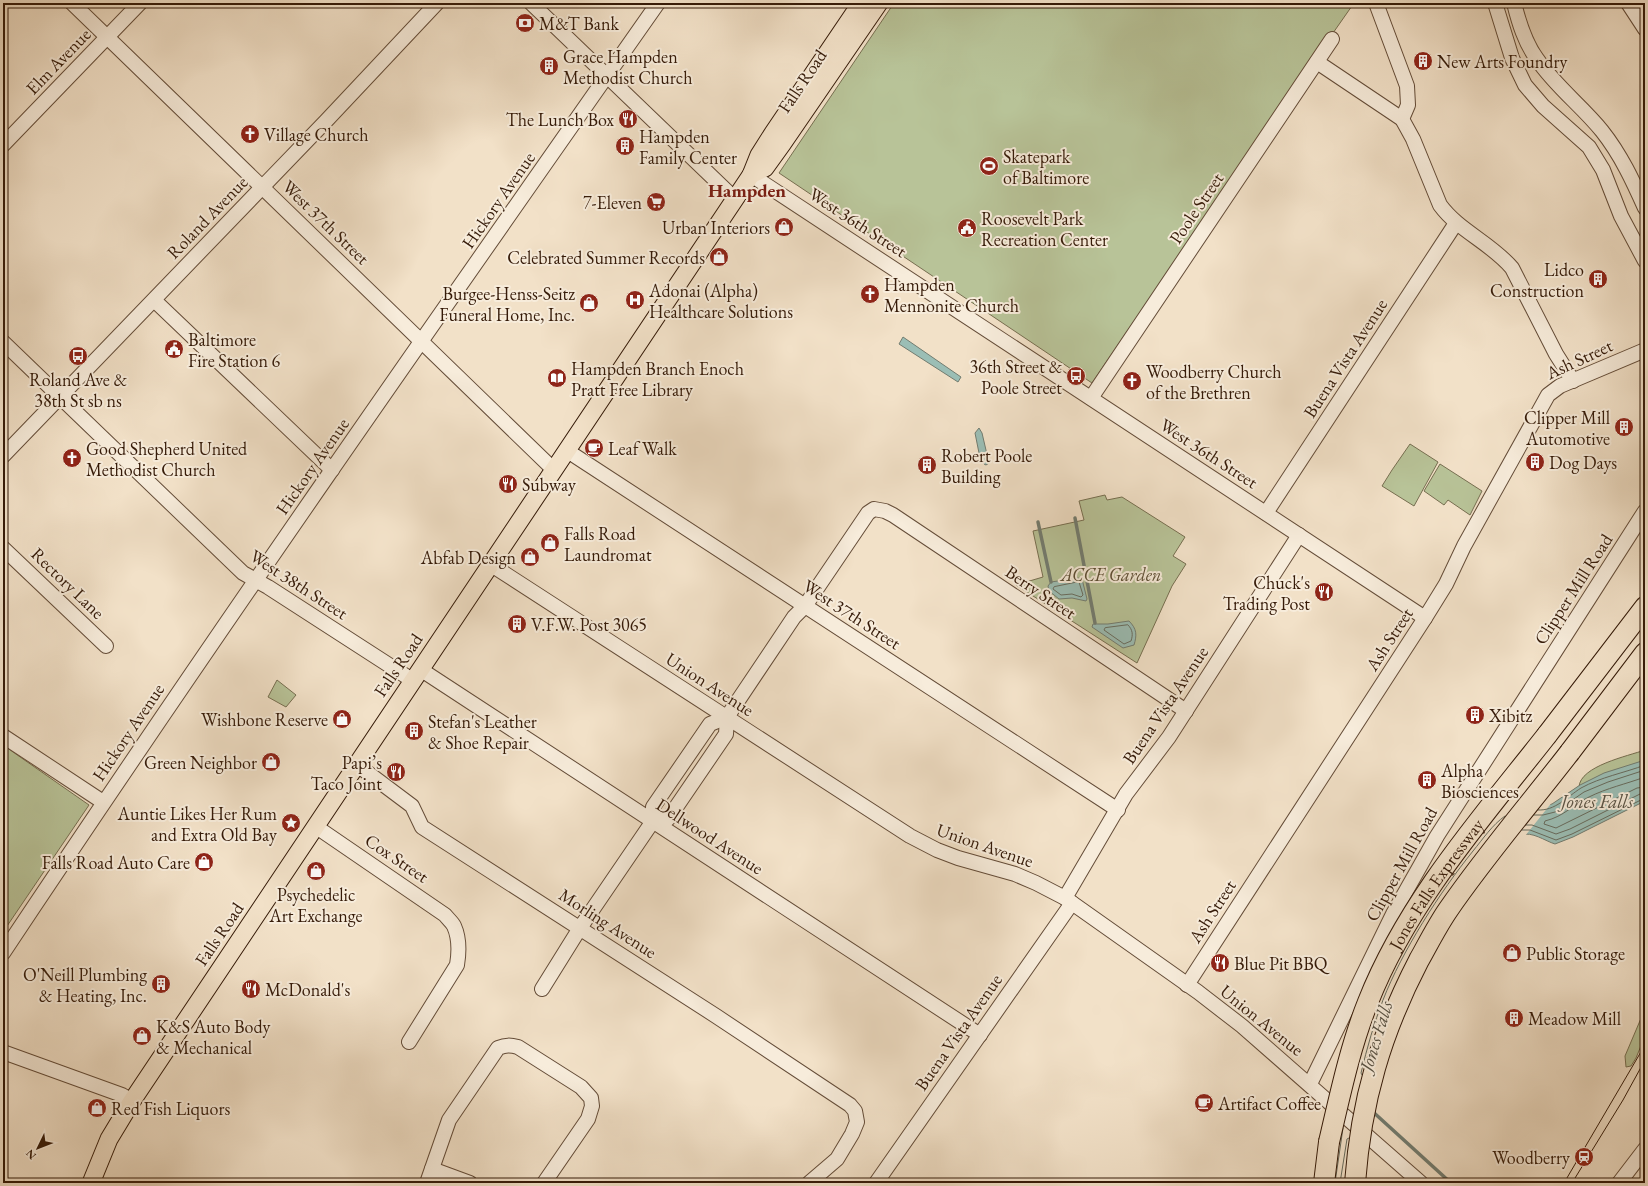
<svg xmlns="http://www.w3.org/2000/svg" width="1648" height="1186" font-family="'EB Garamond',serif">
<rect width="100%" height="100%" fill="#f2e1c8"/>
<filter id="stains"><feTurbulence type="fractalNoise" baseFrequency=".005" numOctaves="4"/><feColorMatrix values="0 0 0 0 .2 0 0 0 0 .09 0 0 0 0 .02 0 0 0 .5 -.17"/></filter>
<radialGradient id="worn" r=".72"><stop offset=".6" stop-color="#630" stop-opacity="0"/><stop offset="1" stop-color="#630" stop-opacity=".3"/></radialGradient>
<g fill="#b8c398" stroke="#766e50">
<path d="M894,3H1354L1226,186L1092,383L779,173Z"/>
<path d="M1410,444L1438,462L1414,506L1382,486L1392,470Z"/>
<path d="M1440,464L1482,491L1470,515L1448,500L1444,505L1424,491Z"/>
<path d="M1105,495L1107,500L1122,497L1185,537L1173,556L1186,564L1172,586L1137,663L1016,585L1043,577L1033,531L1084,520L1079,501Z"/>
<path d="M277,680L296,695L286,707L268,697Z"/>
<path d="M3,745L89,805L3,932Z"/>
<path d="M1645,750V763L1579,787C1580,766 1628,756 1645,750Z"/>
<path d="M1645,1009V1036L1636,1058L1631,1066L1626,1067L1625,1056Z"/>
</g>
<g fill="#9bbeb5" stroke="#727c70">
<path d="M903,337L961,377L958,382L899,344Z"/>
<path d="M979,428L982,433L989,463L986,465L984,464L980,458L975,433Z"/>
<path d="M1078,578L1082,579L1087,599L1086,601L1072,598L1059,599L1049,591L1048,586L1051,582Z"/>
<path d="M1129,621C1137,629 1137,635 1134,645L1123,648L1092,627L1093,624H1108Z"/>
<path d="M1645,760V801L1573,837L1555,844C1545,841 1532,831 1521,835C1480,847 1404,997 1386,1039C1379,1055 1373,1073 1368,1090C1359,1120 1359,1152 1358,1183H1331L1344,1100L1357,1051L1375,996L1397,951L1423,907L1454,860L1492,814L1504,806H1542L1552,804L1580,785L1604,773Z"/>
</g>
<path fill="#f2e1c8" d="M1553,801L1525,836L1514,840L1502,850L1447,926L1388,1040L1360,1183H1329L1342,1099L1395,950L1503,804H1541Z"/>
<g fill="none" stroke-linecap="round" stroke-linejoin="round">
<g stroke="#686c5e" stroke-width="1">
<path d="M1079,582L1083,595L1081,597L1072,594L1061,595L1053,589L1054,587Z"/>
<path d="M1128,625C1133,630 1133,635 1131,641L1124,644L1104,630L1105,628Z"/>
<path d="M1645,777C1626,784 1607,788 1589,797C1572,805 1565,816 1545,821L1544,824L1556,828L1637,788L1645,787"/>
<path d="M1538,810C1555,811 1567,797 1581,788C1601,777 1624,773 1645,765"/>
<path d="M1534,815H1543L1555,812L1584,792L1608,782L1645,770"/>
<path d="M1526,825H1532L1556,834L1570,829L1640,794L1645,793"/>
<path d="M1522,830H1530L1556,840L1572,834L1645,798"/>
<path d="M1362,1075L1361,1073C1367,1048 1374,1023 1383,1000C1402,951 1440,892 1473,851C1483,839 1492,825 1505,816"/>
<path d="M1335,1183L1343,1128"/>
<path d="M1340,1183L1347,1139L1349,1138"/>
</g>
<g stroke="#727c70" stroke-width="3.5">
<path d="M1075,518L1095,623"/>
<path d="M1038,522L1051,582"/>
<path d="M1372,1111L1451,1183"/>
</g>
<g stroke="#644c38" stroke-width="16">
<g id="minor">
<path d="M72,3L553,469"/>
<path d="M531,3L735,199"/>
<path d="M1376,3L1407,86L1408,105L1402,119"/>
<path d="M1495,3L1512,58L1525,85L1543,106L1589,147L1603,170L1621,216L1645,261"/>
<path d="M1514,3C1519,23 1525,43 1537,59C1555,86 1582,106 1602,131C1621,155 1633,181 1645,208"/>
<path d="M1628,3L1645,29"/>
<path d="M1317,62L1402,119L1413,139L1440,205C1459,231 1491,243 1512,268L1556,354L1573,381"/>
<path d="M3,145L140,3"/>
<path d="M751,175L1425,618"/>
<path d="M154,300L332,470"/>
<path d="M3,342L243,573L268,587L412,680"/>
<path d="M1091,398L1332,39"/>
<path d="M566,450L1118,810"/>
<path d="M3,456L326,121L437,3"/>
<path d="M1266,513L1456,223"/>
<path d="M3,548L106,646"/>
<path d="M490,564L910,836L937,850L958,858L1015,874L1036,883L1065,898L1198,992L1242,1026L1421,1183"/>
<path d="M420,669L980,1035"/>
<path d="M3,736L103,802"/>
<path d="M356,764L412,806L422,827L716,1016L850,1105L855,1111L857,1122L852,1134L837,1159L809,1183"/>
<path d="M653,821L668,819L726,734L727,717L794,617L805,606L868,513L874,509L885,511L893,515L1186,711"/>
<path d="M315,826L445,915C448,919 452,922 454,926C459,937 459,953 457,965L409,1042"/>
<path d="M1065,898L1126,794L1169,737L1299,535"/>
<path d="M3,953C216,633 437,318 658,3"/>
<path d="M1187,985L1425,618L1446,584L1464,546L1548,395L1560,386L1645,350"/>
<path d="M542,989L580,928L653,821V807L710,724L727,717"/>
<path d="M3,1052L122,1095L132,1101"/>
<path d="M1310,1084L1393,914L1437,836L1645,511"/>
<path d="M432,1169L470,1183"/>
<path d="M427,1183L449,1120L498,1048C506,1045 510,1045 518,1047L581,1087L591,1098L592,1106L588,1119L544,1183"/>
<path d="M876,1183L1072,903"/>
<path d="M1619,1183L1645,1149"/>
</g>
</g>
<g stroke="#351a08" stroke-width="19">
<g id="major">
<path d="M751,175L765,168L783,143L879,3"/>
<path d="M91,1183L109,1139L132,1101L751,175L759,155L773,133L861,3"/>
</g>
</g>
<g stroke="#351a08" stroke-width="22">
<g id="highway">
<path d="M1547,735L1645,607"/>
<path d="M1570,752L1645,653"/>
<path d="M1324,1183L1329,1142"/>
</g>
</g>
<use href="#minor" stroke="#f7ecdb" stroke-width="14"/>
<use href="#major" stroke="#f2e1c8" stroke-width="17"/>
<use href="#highway" stroke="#f2e1c8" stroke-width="20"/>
<g stroke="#351a08" stroke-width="1">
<path d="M1564,1183L1645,1045"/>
<path d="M1572,1183L1623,1100L1645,1060"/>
</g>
<g stroke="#351a08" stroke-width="22" stroke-linecap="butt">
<g id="highway-bridge">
<path id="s1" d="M1329,1142C1340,1095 1350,1047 1368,1002C1408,901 1481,819 1547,735"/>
<path d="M1355,1183C1361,1101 1381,1033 1419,960C1428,944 1437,926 1448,910C1485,856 1529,805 1570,752"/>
</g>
</g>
<use href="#highway-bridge" stroke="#f2e1c8" stroke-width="20"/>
</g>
<defs>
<g id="bank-disc" transform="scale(1)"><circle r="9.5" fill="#8f2418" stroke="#f7ecdb"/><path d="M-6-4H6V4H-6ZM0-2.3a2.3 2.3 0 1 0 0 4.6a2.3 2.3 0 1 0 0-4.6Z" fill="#fff"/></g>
<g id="building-disc" transform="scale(1)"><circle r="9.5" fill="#8f2418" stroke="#f7ecdb"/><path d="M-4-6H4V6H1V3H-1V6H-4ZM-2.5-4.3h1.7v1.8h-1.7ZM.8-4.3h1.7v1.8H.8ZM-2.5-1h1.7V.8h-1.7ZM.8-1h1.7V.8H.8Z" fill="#fff"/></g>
<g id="restaurant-disc" transform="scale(1)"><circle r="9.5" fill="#8f2418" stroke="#f7ecdb"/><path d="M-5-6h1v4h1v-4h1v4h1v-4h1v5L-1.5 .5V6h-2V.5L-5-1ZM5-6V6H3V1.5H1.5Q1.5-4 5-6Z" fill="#fff"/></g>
<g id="church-disc" transform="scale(1)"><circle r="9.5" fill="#8f2418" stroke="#f7ecdb"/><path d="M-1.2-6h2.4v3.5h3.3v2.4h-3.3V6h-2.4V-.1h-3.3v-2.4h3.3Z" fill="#fff"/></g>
<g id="stadium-disc" transform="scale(1)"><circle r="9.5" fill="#8f2418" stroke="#f7ecdb"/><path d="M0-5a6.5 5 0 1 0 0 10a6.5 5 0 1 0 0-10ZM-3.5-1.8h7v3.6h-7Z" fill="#fff"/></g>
<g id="supermarket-disc" transform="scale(1)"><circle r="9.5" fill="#8f2418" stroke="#f7ecdb"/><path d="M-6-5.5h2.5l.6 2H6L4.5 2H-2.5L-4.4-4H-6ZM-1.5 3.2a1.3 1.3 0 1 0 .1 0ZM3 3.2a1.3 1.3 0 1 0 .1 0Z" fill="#fff"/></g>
<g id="shop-disc" transform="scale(1)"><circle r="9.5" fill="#8f2418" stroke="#f7ecdb"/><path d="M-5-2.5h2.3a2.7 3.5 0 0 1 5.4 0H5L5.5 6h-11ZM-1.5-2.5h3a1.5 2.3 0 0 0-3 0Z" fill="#fff"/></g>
<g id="civic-disc" transform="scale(1)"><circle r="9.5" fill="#8f2418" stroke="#f7ecdb"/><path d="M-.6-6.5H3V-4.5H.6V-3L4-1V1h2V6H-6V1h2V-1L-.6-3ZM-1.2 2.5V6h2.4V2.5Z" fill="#fff"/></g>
<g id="hospital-disc" transform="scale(1)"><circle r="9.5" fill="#8f2418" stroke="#f7ecdb"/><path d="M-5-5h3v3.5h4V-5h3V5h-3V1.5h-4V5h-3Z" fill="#fff"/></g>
<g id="bus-disc" transform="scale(1)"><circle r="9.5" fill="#8f2418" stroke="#f7ecdb"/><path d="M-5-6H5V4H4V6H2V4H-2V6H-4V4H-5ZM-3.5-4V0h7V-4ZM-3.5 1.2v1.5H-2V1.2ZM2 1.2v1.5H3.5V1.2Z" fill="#fff"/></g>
<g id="library-disc" transform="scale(1)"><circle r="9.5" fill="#8f2418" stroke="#f7ecdb"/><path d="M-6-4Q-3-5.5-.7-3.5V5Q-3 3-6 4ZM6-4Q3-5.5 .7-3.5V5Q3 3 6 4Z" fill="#fff"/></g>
<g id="cafe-disc" transform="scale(1)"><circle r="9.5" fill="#8f2418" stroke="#f7ecdb"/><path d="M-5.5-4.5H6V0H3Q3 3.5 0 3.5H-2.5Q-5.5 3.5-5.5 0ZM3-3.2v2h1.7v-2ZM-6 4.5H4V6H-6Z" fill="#fff"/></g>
<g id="sight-disc" transform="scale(1)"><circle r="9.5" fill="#8f2418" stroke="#f7ecdb"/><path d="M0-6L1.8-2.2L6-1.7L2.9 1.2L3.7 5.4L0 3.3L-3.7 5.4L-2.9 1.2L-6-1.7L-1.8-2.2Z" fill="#fff"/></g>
<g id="station-disc" transform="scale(1)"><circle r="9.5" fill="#8f2418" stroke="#f7ecdb"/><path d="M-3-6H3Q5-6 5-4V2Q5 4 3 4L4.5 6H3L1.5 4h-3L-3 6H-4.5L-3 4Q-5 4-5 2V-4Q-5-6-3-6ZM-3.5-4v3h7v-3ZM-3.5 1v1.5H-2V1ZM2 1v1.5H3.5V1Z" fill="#fff"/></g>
</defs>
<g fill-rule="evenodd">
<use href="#bank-disc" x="525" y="23"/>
<use href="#building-disc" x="1423" y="61"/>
<use href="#building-disc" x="549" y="66"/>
<use href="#restaurant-disc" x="628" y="119"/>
<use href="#church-disc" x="250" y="134"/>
<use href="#building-disc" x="625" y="146"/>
<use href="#stadium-disc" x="989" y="166"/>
<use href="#supermarket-disc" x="656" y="202"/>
<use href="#shop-disc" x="784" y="227"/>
<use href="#civic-disc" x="967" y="228"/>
<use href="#shop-disc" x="719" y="257"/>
<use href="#building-disc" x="1598" y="279"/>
<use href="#church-disc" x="870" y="294"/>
<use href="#hospital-disc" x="635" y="300"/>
<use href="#shop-disc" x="589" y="303"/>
<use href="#civic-disc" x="174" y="349"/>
<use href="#bus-disc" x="78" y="356"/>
<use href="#bus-disc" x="1076" y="376"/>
<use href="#library-disc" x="557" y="378"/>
<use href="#church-disc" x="1132" y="381"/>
<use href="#building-disc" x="1624" y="427"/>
<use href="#cafe-disc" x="594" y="448"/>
<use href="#church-disc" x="72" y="458"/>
<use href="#building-disc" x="1535" y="462"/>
<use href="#building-disc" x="927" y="465"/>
<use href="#restaurant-disc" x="508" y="484"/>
<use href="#shop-disc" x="550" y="543"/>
<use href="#shop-disc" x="530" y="557"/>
<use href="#restaurant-disc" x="1324" y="592"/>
<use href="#building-disc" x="517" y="624"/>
<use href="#building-disc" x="1475" y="715"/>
<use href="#shop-disc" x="342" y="719"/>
<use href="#building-disc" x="414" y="731"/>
<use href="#shop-disc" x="271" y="762"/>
<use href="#restaurant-disc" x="396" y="772"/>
<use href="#building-disc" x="1427" y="780"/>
<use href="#sight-disc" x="291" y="823"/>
<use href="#shop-disc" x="204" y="862"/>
<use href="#shop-disc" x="316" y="871"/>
<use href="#shop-disc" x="1512" y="953"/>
<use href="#restaurant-disc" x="1220" y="963"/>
<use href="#building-disc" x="161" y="984"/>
<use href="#restaurant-disc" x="251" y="989"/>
<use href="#building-disc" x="1514" y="1018"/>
<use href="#shop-disc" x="142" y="1036"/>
<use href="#cafe-disc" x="1204" y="1103"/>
<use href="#shop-disc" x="97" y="1108"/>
<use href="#station-disc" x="1584" y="1157"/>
</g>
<g text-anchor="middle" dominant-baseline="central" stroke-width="4" stroke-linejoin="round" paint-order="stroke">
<g font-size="18" fill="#351a08" stroke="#f7ecdb" text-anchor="start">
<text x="539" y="23">M&amp;T Bank</text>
<text x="563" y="56">Grace Hampden<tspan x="563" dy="21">Methodist Church</tspan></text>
<text x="1437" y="61">New Arts Foundry</text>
<text x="614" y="119" text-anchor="end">The Lunch Box</text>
<text x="264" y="134">Village Church</text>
<text x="639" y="136">Hampden<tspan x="639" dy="21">Family Center</tspan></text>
<text x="1003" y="156">Skatepark<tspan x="1003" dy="21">of Baltimore</tspan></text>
<text x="642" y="202" text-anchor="end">7-Eleven</text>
<text x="981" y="218">Roosevelt Park<tspan x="981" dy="21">Recreation Center</tspan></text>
<text x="770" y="227" text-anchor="end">Urban Interiors</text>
<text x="705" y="257" text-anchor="end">Celebrated Summer Records</text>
<text x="1584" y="269" text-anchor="end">Lidco<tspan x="1584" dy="21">Construction</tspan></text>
<text x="884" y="284">Hampden<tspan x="884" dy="21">Mennonite Church</tspan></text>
<text x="649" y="290">Adonai (Alpha)<tspan x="649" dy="21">Healthcare Solutions</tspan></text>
<text x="575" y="293" text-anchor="end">Burgee-Henss-Seitz<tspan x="575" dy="21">Funeral Home, Inc.</tspan></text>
<text x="188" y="339">Baltimore<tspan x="188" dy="21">Fire Station 6</tspan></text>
<text x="1062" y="366" text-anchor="end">36th Street &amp;<tspan x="1062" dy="21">Poole Street</tspan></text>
<text x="571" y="368">Hampden Branch Enoch<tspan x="571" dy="21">Pratt Free Library</tspan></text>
<text x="1146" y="371">Woodberry Church<tspan x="1146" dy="21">of the Brethren</tspan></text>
<text x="78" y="379" text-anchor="middle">Roland Ave &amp;<tspan x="78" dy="21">38th St sb ns</tspan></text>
<text x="1610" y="417" text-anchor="end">Clipper Mill<tspan x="1610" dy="21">Automotive</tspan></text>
<text x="86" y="448">Good Shepherd United<tspan x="86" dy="21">Methodist Church</tspan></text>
<text x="608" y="448">Leaf Walk</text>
<text x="941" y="455">Robert Poole<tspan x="941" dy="21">Building</tspan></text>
<text x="1549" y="462">Dog Days</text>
<text x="522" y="484">Subway</text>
<text x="564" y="533">Falls Road<tspan x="564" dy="21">Laundromat</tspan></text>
<text x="516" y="557" text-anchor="end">Abfab Design</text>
<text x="1310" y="582" text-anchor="end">Chuck's<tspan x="1310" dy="21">Trading Post</tspan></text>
<text x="531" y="624">V.F.W. Post 3065</text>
<text x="1489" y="715">Xibitz</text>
<text x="328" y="719" text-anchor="end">Wishbone Reserve</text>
<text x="428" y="721">Stefan's Leather<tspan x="428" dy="21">&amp; Shoe Repair</tspan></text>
<text x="257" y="762" text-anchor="end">Green Neighbor</text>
<text x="382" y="762" text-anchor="end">Papi’s<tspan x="382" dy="21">Taco Joint</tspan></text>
<text x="1441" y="770">Alpha<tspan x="1441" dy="21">Biosciences</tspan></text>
<text x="277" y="813" text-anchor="end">Auntie Likes Her Rum<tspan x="277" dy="21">and Extra Old Bay</tspan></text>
<text x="190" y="862" text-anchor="end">Falls Road Auto Care</text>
<text x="316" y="894" text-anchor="middle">Psychedelic<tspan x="316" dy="21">Art Exchange</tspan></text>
<text x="1526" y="953">Public Storage</text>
<text x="1234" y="963">Blue Pit BBQ</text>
<text x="147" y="974" text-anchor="end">O'Neill Plumbing<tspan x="147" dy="21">&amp; Heating, Inc.</tspan></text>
<text x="265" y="989">McDonald's</text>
<text x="1528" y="1018">Meadow Mill</text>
<text x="156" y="1026">K&amp;S Auto Body<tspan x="156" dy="21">&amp; Mechanical</tspan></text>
<text x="1218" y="1103">Artifact Coffee</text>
<text x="111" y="1108">Red Fish Liquors</text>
<text x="1570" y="1157" text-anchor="end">Woodberry</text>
</g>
<g font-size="18" fill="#351a08" stroke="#f7ecdb">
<text transform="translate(58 61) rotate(-46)">Elm Avenue</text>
<text transform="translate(802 81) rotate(-56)">Falls Road</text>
<text transform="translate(498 200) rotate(-55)">Hickory Avenue</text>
<text transform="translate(1196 208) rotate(-56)">Poole Street</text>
<text transform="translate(207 217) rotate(-46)">Roland Avenue</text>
<text transform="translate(326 222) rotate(44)">West 37th Street</text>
<text transform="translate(858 222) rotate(33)">West 36th Street</text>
<text transform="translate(1345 358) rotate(-57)">Buena Vista Avenue</text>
<text transform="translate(1579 359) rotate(-25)">Ash Street</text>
<text transform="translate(1209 453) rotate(33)">West 36th Street</text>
<text transform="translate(312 466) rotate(-55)">Hickory Avenue</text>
<text transform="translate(68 583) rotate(44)">Rectory Lane</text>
<text transform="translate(299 584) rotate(33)">West 38th Street</text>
<text transform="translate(1573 589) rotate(-57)">Clipper Mill Road</text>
<text transform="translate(1041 592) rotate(34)">Berry Street</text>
<text transform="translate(852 614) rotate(33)">West 37th Street</text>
<text transform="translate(1389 639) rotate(-57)">Ash Street</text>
<text transform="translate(398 665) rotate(-56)">Falls Road</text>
<text transform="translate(710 684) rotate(33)">Union Avenue</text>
<text transform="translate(1165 705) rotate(-56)">Buena Vista Avenue</text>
<text transform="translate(128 732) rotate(-56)">Hickory Avenue</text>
<text transform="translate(710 836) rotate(33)">Dellwood Avenue</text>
<text transform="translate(985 845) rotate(19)">Union Avenue</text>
<text transform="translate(397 858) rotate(34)">Cox Street</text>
<text transform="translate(1401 864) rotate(-61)">Clipper Mill Road</text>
<text stroke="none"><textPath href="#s1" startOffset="282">Jones Falls Expressway</textPath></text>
<text transform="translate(1212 911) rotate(-57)">Ash Street</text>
<text transform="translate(608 923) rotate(33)">Morling Avenue</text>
<text transform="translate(219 934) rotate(-56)">Falls Road</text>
<text transform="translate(1262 1020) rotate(39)">Union Avenue</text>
<text transform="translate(958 1032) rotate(-55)">Buena Vista Avenue</text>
</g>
<g font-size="18" font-style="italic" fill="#5c4d33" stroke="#f7ecdb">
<text x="1111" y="574">ACCE Garden</text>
</g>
<g font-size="19" font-weight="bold" fill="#7a1f14" stroke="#f7ecdb">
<text x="747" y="190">Hampden</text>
</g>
<g font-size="19" font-style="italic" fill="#595345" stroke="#f7ecdb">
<text x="1597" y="801">Jones Falls</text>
<text transform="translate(1376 1036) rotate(-73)">Jones Falls</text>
</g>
</g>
<rect width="1648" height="1186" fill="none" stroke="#f2e1c8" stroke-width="16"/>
<rect x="4" y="4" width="1640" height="1178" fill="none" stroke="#351a08" stroke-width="2"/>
<rect x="8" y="8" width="1632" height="1170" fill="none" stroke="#351a08"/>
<g transform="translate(38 1148) rotate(227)" stroke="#f7ecdb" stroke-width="3" paint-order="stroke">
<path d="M0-3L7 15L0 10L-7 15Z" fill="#351a08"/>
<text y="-6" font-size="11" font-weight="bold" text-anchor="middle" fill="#351a08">N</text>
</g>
<rect width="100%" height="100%" filter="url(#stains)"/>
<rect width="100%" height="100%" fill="url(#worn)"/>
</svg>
